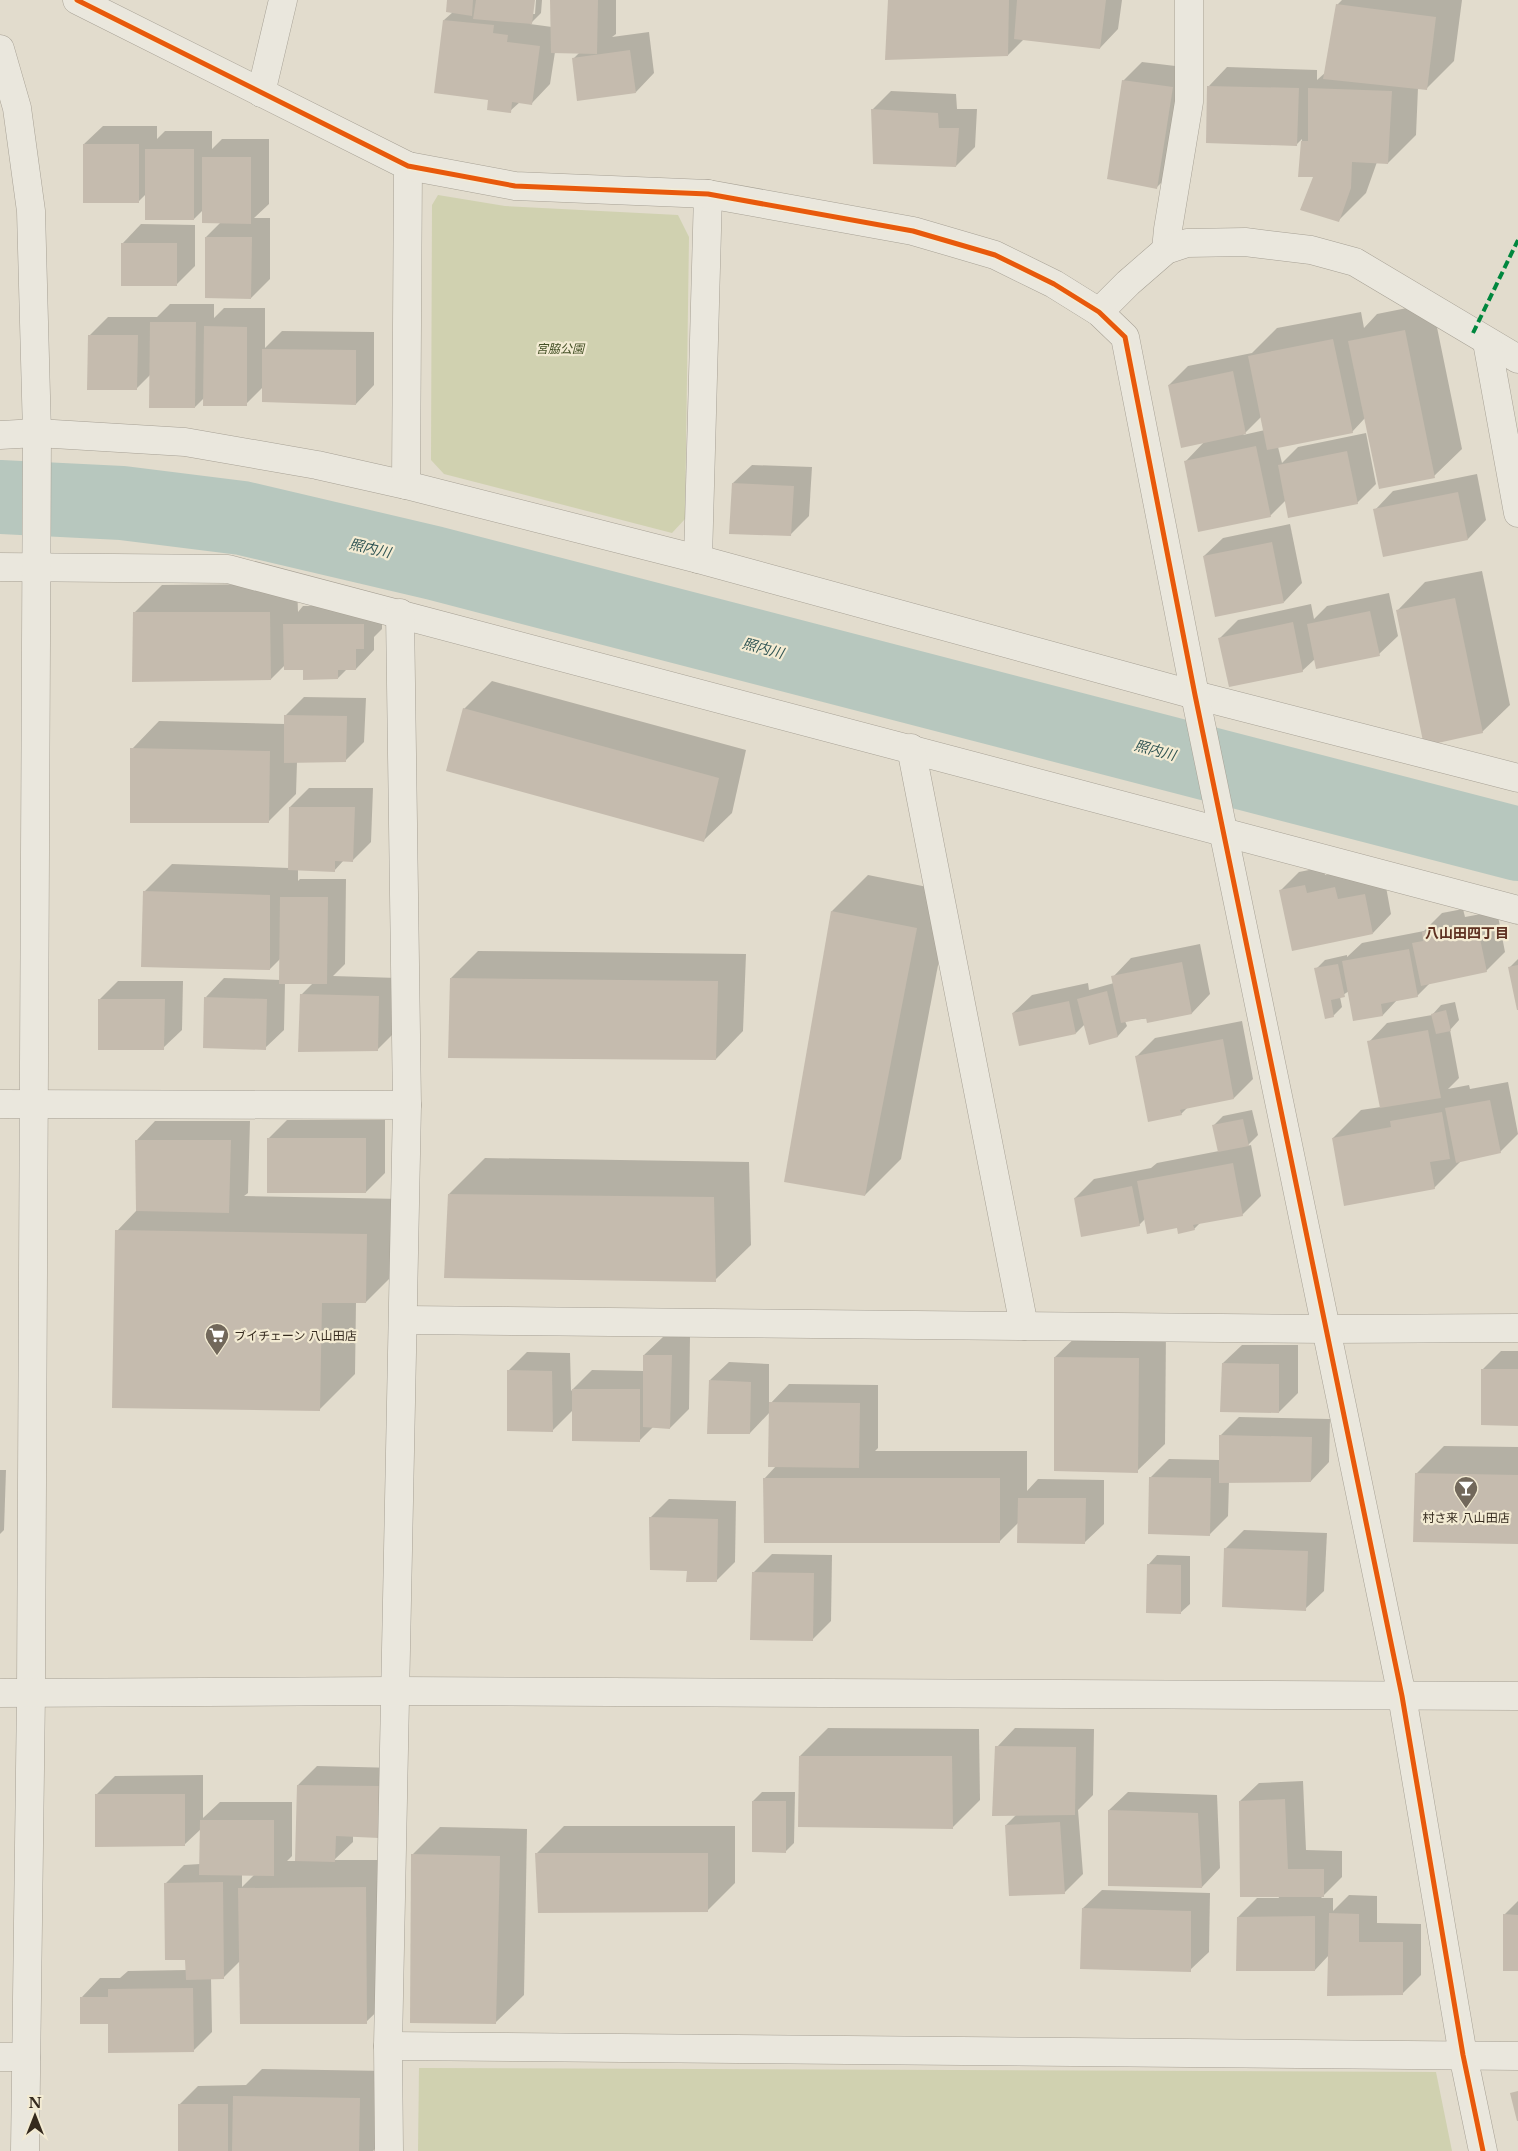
<svg xmlns="http://www.w3.org/2000/svg" width="1518" height="2151" font-family="'Libre Baskerville','Noto Sans JP',serif">
<rect width="100%" height="100%" fill="#e2dccd"/>
<g fill="#d0d1b0">
<path d="M438,195L505,206L678,215L689,237L685,519L672,533L444,474L431,460L432,205Z"/>
<path d="M419,2068L1436,2072L1452,2151H418Z"/>
</g>
<g fill="#0003" fill-rule="evenodd">
<path d="M449,0H534L532,14H535L536,0H542L541,13L530,24L552,27L551,0H616V34L612,37L649,32L654,73L636,92L573,59L580,52H555L550,84L532,103L520,102L510,111L489,99L444,20L453,12Z"/>
<path d="M889,0H1122L1118,29L1100,48L1024,39L1008,55Z"/>
<path d="M1342,0H1462L1454,61L1426,89L1418,88L1416,135L1388,163L1377,162L1366,193L1338,221L1315,176H1300L1302,139L1296,145L1209,86L1227,67L1317,70V80L1326,72L1337,5Z"/>
<path d="M1142,62L1192,68L1175,169L1156,188L1123,81Z"/>
<path d="M891,91L956,94L957,109H977L975,147L956,166L872,110Z"/>
<path d="M103,126H157V139L165,131H212V149L222,139H269V204L254,218H270V279L251,298L206,237L221,222L203,210L194,219L146,194L139,201L84,144Z"/>
<path d="M141,224L195,225V266L176,285L123,243Z"/>
<path d="M1432,303L1462,449L1434,476L1365,418L1352,432L1278,447L1282,463L1298,447L1366,433L1376,484L1357,503L1286,500L1270,516L1185,462L1205,441L1169,385L1188,366L1252,353L1277,328L1361,312L1364,328L1377,314ZM1262,416L1265,430L1243,435Z"/>
<path d="M170,304H214V318L224,308H265V348L282,331L374,332V385L356,404L263,387L246,404L205,397L195,407L151,374L137,388L89,336L108,317H157Z"/>
<path d="M752,465L812,467L809,516L790,535L733,483Z"/>
<path d="M1477,474L1486,520L1468,539L1375,510L1393,491Z"/>
<path d="M1290,524L1302,583L1284,602L1204,556L1223,538Z"/>
<path d="M1482,571L1510,705L1482,732L1398,610L1425,582Z"/>
<path d="M297,584L298,612L303,606H382V629L374,637V650L356,669H347L338,678L285,665L271,679L134,613L162,585Z"/>
<path d="M1389,593L1398,636L1379,654L1315,659L1302,671L1220,638L1238,620L1311,604L1314,619L1327,606Z"/>
<path d="M492,681L746,750L732,813L704,840L464,709Z"/>
<path d="M304,697L366,698L364,742L345,761L297,762L296,794L268,822L132,749L159,721L285,724V716Z"/>
<path d="M309,788H373L371,842L352,861L344,860L334,871L298,869V881L300,879H346L345,964L333,976L398,978L396,1031L377,1050L301,995L313,983H285L284,1030L265,1048L206,997L224,978L281,980V958L270,969L144,892L172,864L289,868L290,807Z"/>
<path d="M1324,867L1325,875L1354,869L1384,876L1391,914L1373,933L1280,891L1299,872Z"/>
<path d="M868,875L952,892L901,1159L865,1195L832,911Z"/>
<path d="M1463,909L1465,917L1497,911L1505,952L1486,971L1431,982L1417,996L1397,1000L1383,1015L1354,1020L1349,991L1340,997L1342,1007L1333,1016L1316,969L1325,960L1347,955V957L1362,943L1424,931L1442,913Z"/>
<path d="M1200,944L1210,994L1192,1013L1125,1021L1127,1026L1118,1036L1090,1043L1085,1024L1076,1033L1013,1013L1032,995L1088,983L1089,990L1114,983L1113,977L1131,958Z"/>
<path d="M478,951L746,954L743,1031L716,1059L451,978Z"/>
<path d="M1518,959V1008L1510,967Z"/>
<path d="M118,981H183L182,1030L163,1048L99,1000Z"/>
<path d="M1455,1002L1459,1020L1450,1030L1459,1078L1448,1089L1469,1085L1470,1089L1508,1082L1518,1134L1500,1152L1462,1160L1434,1188L1333,1138L1361,1110L1381,1107L1369,1042L1387,1023L1432,1015L1441,1005Z"/>
<path d="M1242,1021L1253,1079L1234,1098L1188,1107L1181,1114L1136,1057L1155,1038Z"/>
<path d="M1252,1110L1258,1135L1247,1146L1251,1145L1261,1196L1242,1215L1201,1222L1194,1229L1145,1219L1139,1225L1075,1198L1094,1179L1151,1168L1157,1163L1219,1151L1214,1125L1223,1116Z"/>
<path d="M287,1120H385V1173L366,1192L268,1139Z"/>
<path d="M155,1121H250L248,1193L244,1196L403,1199L402,1266L366,1302H356L355,1374L319,1410L117,1231L137,1210V1140Z"/>
<path d="M485,1158L749,1162L751,1245L715,1280L449,1194Z"/>
<path d="M1083,1330H1166L1165,1444L1137,1471L1055,1357Z"/>
<path d="M663,1337H690L689,1409L670,1428L653,1427L639,1441L573,1410L552,1431L509,1370L527,1352L570,1353L571,1391L592,1370L644,1371V1355Z"/>
<path d="M1242,1345H1298V1393L1279,1412L1223,1363Z"/>
<path d="M1501,1351H1518V1424L1482,1370Z"/>
<path d="M729,1362L769,1364V1405L789,1384L878,1385V1448L875,1451H1027V1491L1038,1479L1104,1480V1524L1085,1542L1019,1522L999,1542L764,1479L777,1465L770,1412L750,1433L710,1380Z"/>
<path d="M1239,1417L1330,1419L1329,1462L1311,1481H1229L1228,1516L1210,1534L1150,1478L1169,1459L1220,1460V1436Z"/>
<path d="M1444,1446L1518,1447V1543L1416,1474Z"/>
<path d="M0,1470H6L4,1530L0,1534Z"/>
<path d="M669,1499L736,1501L735,1562L716,1581L688,1570L650,1518Z"/>
<path d="M1244,1530L1327,1533L1324,1591L1305,1609L1225,1549Z"/>
<path d="M772,1554L832,1555L831,1621L812,1640L753,1573Z"/>
<path d="M1157,1555L1190,1556V1604L1180,1613L1148,1565Z"/>
<path d="M828,1728L979,1729L980,1800L952,1828L800,1756Z"/>
<path d="M1015,1728L1094,1729L1093,1795L1078,1810L1083,1874L1064,1893L1006,1825L1017,1814L997,1747Z"/>
<path d="M317,1766L397,1768V1818L353,1836V1842L334,1860H393L394,1995L366,2022L240,1961L223,1978H211L212,2032L193,2051L110,2022L82,1997L100,1978H120L128,1971L187,1970L186,1959L166,1883L184,1865L200,1864L201,1829L184,1845L96,1795L115,1776L203,1775V1818L220,1802H292V1856L287,1861H296L298,1785ZM242,1875H254L242,1887Z"/>
<path d="M1303,1781L1306,1850L1342,1851V1877L1321,1898H1333V1911L1349,1895L1377,1896V1923L1421,1924V1975L1402,1994L1329,1955L1315,1970L1238,1917L1257,1898H1279L1240,1801L1259,1783Z"/>
<path d="M762,1792H795L794,1843L785,1852L753,1801Z"/>
<path d="M1128,1792L1217,1795L1220,1868L1202,1887L1109,1810Z"/>
<path d="M564,1826H735V1883L707,1911L536,1854Z"/>
<path d="M440,1827L527,1829L524,1995L496,2022L412,1855Z"/>
<path d="M1102,1890L1210,1893L1209,1952L1190,1970L1083,1908Z"/>
<path d="M1518,1901V1970L1504,1915Z"/>
<path d="M262,2069L388,2071L386,2138L373,2151H179V2105L198,2086L246,2085Z"/>
</g>
<g fill="none" stroke-linecap="round" stroke-linejoin="round">
<path stroke="#b7c7be" stroke-width="74" d="M0,497L122,503L242,518L434,563L1518,844"/>
</g>
<g fill="#c5bbae">
<path d="M447,0H473L472,16L446,12Z"/>
<path d="M476,0H535L532,24L473,19Z"/>
<path d="M550,0H598L597,54L551,53Z"/>
<path d="M888,0H1009L1008,56L885,60Z"/>
<path d="M1017,0H1106L1100,49L1014,39Z"/>
<path d="M1336,4L1436,17L1427,90L1323,79Z"/>
<path d="M443,20L494,25L493,33L508,35L507,42L540,46L532,105L512,102L511,113L487,110L488,100L434,93Z"/>
<path d="M630,50L636,93L577,101L572,58Z"/>
<path d="M1122,80L1173,87L1157,189L1107,179Z"/>
<path d="M1207,86L1299,88L1297,146L1206,143Z"/>
<path d="M1308,88L1392,91L1388,164L1352,162L1351,188L1339,222L1300,210L1313,177H1298L1301,141H1308Z"/>
<path d="M871,109L938,113L939,128H959L956,167L873,164Z"/>
<rect x="83" y="144" width="56" height="59"/>
<rect x="145" y="149" width="49" height="71"/>
<path d="M202,157H251V224L202,223Z"/>
<path d="M205,237H252L251,299L205,298Z"/>
<rect x="121" y="243" width="56" height="43"/>
<path d="M150,322H196L195,408H149Z"/>
<path d="M204,326L247,327V406H203Z"/>
<path d="M1405,330L1435,478L1379,489L1348,341Z"/>
<path d="M88,335H138L137,390H87Z"/>
<path d="M1333,339L1353,433L1267,450L1248,356Z"/>
<path d="M262,349L356,350V405L262,402Z"/>
<path d="M1233,371L1246,434L1181,448L1168,385Z"/>
<path d="M1256,446L1271,517L1198,532L1184,461Z"/>
<path d="M1347,451L1358,504L1288,518L1278,465Z"/>
<path d="M732,483L794,486L791,536L729,534Z"/>
<path d="M1458,492L1468,540L1383,557L1373,509Z"/>
<path d="M1272,542L1284,603L1215,617L1203,556Z"/>
<path d="M1455,598L1483,733L1424,746L1396,610Z"/>
<path d="M1370,611L1380,656L1316,669L1307,624Z"/>
<path d="M133,612H270L271,680L132,682Z"/>
<path d="M1293,622L1303,672L1229,687L1218,638Z"/>
<path d="M283,624H364V649H356V670H338V679L303,680V670H284Z"/>
<path d="M463,708L719,778L704,842L446,771Z"/>
<path d="M284,715L347,716L346,762L284,763Z"/>
<path d="M130,748L270,751L269,823H130Z"/>
<path d="M289,807H355L353,862L335,861V872L288,870Z"/>
<path d="M1305,885L1307,893L1335,887L1338,899L1365,894L1373,934L1292,951L1279,890Z"/>
<path d="M143,891L270,895V970L141,967Z"/>
<path d="M280,897H328L327,984H279Z"/>
<path d="M831,911L917,928L865,1196L784,1182Z"/>
<path d="M1444,927L1447,935L1478,929L1487,972L1421,986L1412,943L1423,941L1422,932Z"/>
<path d="M1409,949L1418,997L1381,1004L1383,1016L1353,1021L1342,961Z"/>
<path d="M1182,962L1192,1014L1147,1023L1146,1018L1121,1023L1111,976Z"/>
<path d="M1338,964L1345,997L1331,1000L1334,1017L1325,1019L1314,968Z"/>
<path d="M1518,965V1010H1517L1508,967Z"/>
<path d="M450,978L718,981L716,1060L448,1058Z"/>
<path d="M1107,991L1118,1037L1089,1045L1077,999Z"/>
<path d="M300,994L379,996L378,1051L298,1052Z"/>
<path d="M204,997L267,999L266,1050L203,1048Z"/>
<path d="M98,999H165L164,1050H98Z"/>
<path d="M1069,1001L1076,1034L1019,1046L1012,1013Z"/>
<path d="M1446,1010L1451,1031L1436,1034L1431,1014Z"/>
<path d="M1428,1030L1441,1098L1380,1108L1367,1041Z"/>
<path d="M1223,1039L1234,1099L1180,1110L1182,1115L1148,1122L1135,1056Z"/>
<path d="M1490,1100L1501,1153L1456,1163L1445,1108Z"/>
<path d="M1442,1112L1450,1159L1430,1162L1435,1189L1344,1206L1332,1138L1391,1127L1390,1121Z"/>
<path d="M1243,1119L1249,1146L1218,1152L1212,1125Z"/>
<rect x="267" y="1138" width="99" height="55"/>
<path d="M135,1140H231L229,1213L136,1211Z"/>
<path d="M1233,1163L1243,1216L1193,1225L1195,1230L1178,1234L1177,1228L1147,1234L1137,1181Z"/>
<path d="M1132,1186L1140,1226L1081,1237L1074,1198Z"/>
<path d="M448,1194L714,1197L716,1282L444,1278Z"/>
<path d="M115,1230L367,1234L366,1303H322L320,1411L112,1408Z"/>
<path d="M643,1355H672L670,1429L643,1427Z"/>
<path d="M1054,1357L1139,1358L1138,1473L1054,1471Z"/>
<path d="M1222,1363L1279,1364V1413L1220,1412Z"/>
<path d="M1481,1369H1518V1426L1481,1425Z"/>
<path d="M507,1370L552,1371L553,1432L507,1431Z"/>
<path d="M709,1380L751,1382L750,1434H707Z"/>
<path d="M572,1389H640V1442L572,1441Z"/>
<path d="M769,1402L860,1403L859,1468L768,1467Z"/>
<path d="M1219,1435L1312,1437L1311,1482L1219,1483Z"/>
<path d="M1415,1473L1518,1475V1544L1413,1542Z"/>
<path d="M1149,1477L1211,1478L1210,1536L1148,1534Z"/>
<path d="M763,1478H1000V1543H764Z"/>
<path d="M1018,1498H1086L1085,1544L1017,1543Z"/>
<path d="M649,1517L718,1519L717,1582H686L687,1571L650,1570Z"/>
<path d="M1224,1548L1308,1551L1306,1611L1222,1607Z"/>
<path d="M1147,1564L1181,1565V1614L1146,1613Z"/>
<path d="M752,1572L814,1573L813,1641L750,1640Z"/>
<path d="M995,1746L1076,1747L1075,1815L992,1816Z"/>
<path d="M799,1756H952L953,1829L798,1827Z"/>
<path d="M297,1785L379,1786V1838L336,1836L335,1862L295,1861Z"/>
<path d="M95,1794H185V1846L95,1847Z"/>
<path d="M1285,1799L1288,1869H1324V1897H1240L1239,1801Z"/>
<path d="M752,1801H786V1853L752,1852Z"/>
<path d="M1108,1810L1198,1813L1202,1888L1108,1886Z"/>
<path d="M200,1820H274V1876L199,1875Z"/>
<path d="M1060,1822L1065,1894L1009,1896L1005,1825Z"/>
<path d="M535,1853H708V1912L538,1913Z"/>
<path d="M411,1854L500,1856L496,2024L410,2023Z"/>
<path d="M223,1882L224,1979L186,1980L185,1960H165L164,1883Z"/>
<path d="M366,1887L367,2024H240L238,1888Z"/>
<path d="M1082,1908L1191,1911V1972L1080,1969Z"/>
<path d="M1329,1913L1359,1914V1942H1403V1995L1327,1996Z"/>
<path d="M1503,1914L1518,1915V1971H1503Z"/>
<path d="M1315,1916V1971H1236L1237,1917Z"/>
<path d="M193,1988L194,2052L108,2053V2024H80V1997H108V1989Z"/>
<path d="M1518,2091V2121H1517L1510,2093Z"/>
<path d="M233,2096L360,2098L359,2151H232Z"/>
<rect x="178" y="2104" width="50" height="47"/>
</g>
<g fill="none" stroke-linecap="round" stroke-linejoin="round">
<g stroke="#a7a195" stroke-width="29">
<g id="minor">
<path d="M261,93L283,0"/>
<path d="M1166,250L1168,229L1189,102V0"/>
<path d="M1099,312L1128,283L1166,250L1187,243L1245,242L1311,250L1355,262L1518,359"/>
<path d="M1487,342L1518,513"/>
<path d="M0,435L37,433L185,442L317,465L406,485L698,559L1195,695L1518,778"/>
<path d="M406,485L408,166"/>
<path d="M698,559L708,194"/>
<path d="M0,567L228,569L1518,910"/>
<path d="M911,748L1024,1326"/>
<path d="M0,1104L407,1105"/>
<path d="M404,1320L1327,1329L1518,1328"/>
<path d="M388,2046L1518,2056"/>
<path d="M0,2057H26"/>
<path d="M389,2151L388,2046L407,1105L400,613"/>
</g>
</g>
<g stroke="#a7a195" stroke-width="29">
<g id="tertiary">
<path d="M77,0L408,166L515,186L708,194L913,231L995,255L1054,284L1099,312L1125,337L1195,695L1402,1696L1463,2055L1483,2151"/>
<path d="M0,49L17,108L31,211L37,433L31,1693L25,2151"/>
<path d="M0,1693L394,1691L1518,1696"/>
</g>
</g>
<use href="#minor" stroke="#eae7dd" stroke-width="28"/>
<use href="#tertiary" stroke="#eae7dd" stroke-width="28"/>
<path stroke="#00873e" stroke-width="4" stroke-dasharray="8 4" stroke-linecap="butt" d="M1473,333L1518,240"/>
<g stroke="#f3ebd3" stroke-width="8">
<path id="cycleway" d="M77,0L408,166L515,186L708,194L913,231L995,255L1054,284L1099,312L1125,337L1195,695L1402,1696L1463,2055L1483,2151"/>
</g>
<use href="#cycleway" stroke="#e8590c" stroke-width="5"/>
</g>
<defs>
<g id="supermarket-pin" transform="scale(1.25)"><path d="M0 17L-7.5 6A9.5 9.5 0 1 1 7.5 6Z" fill="#72685b" stroke="#f3ebd3"/><path d="M-6-5.5h2.5l.6 2H6L4.5 2H-2.5L-4.4-4H-6ZM-1.5 3.2a1.3 1.3 0 1 0 .1 0ZM3 3.2a1.3 1.3 0 1 0 .1 0Z" fill="#fff"/></g>
<g id="bar-pin" transform="scale(1.25)"><path d="M0 17L-7.5 6A9.5 9.5 0 1 1 7.5 6Z" fill="#72685b" stroke="#f3ebd3"/><path d="M-6-5H6L.8 .8V4.5H3.5V6h-7V4.5H-.8V.8Z" fill="#fff"/></g>
</defs>
<g fill-rule="evenodd">
<use href="#supermarket-pin" x="217" y="1335"/>
<use href="#bar-pin" x="1466" y="1488"/>
</g>
<g text-anchor="middle" dominant-baseline="central" stroke-width="4.5" stroke-linejoin="round" paint-order="stroke">
<g font-size="12" font-style="italic" fill="#445026" stroke="#f3ebd3">
<text x="560" y="348">宮脇公園</text>
</g>
<g font-size="12" fill="#352a1e" stroke="#f3ebd3" text-anchor="start">
<text x="234" y="1335">ブイチェーン 八山田店</text>
<text x="1466" y="1517" text-anchor="middle">村さ来 八山田店</text>
</g>
<g font-size="14" font-style="italic" fill="#2f5453" stroke="#f3ebd3">
<text transform="translate(370 548) rotate(13)">照内川</text>
<text transform="translate(763 648) rotate(15)">照内川</text>
<text transform="translate(1155 750) rotate(15)">照内川</text>
</g>
<g font-size="14" font-weight="bold" fill="#5e3021" stroke="#f3ebd3">
<text x="1467" y="933">八山田四丁目</text>
</g>
</g>
<g transform="translate(35 2116)" stroke="#f3ebd3" stroke-width="4" paint-order="stroke">
<path d="M0-4L9 19L0 12L-9 19Z" fill="#352a1e"/>
<text y="-8" font-size="14" font-weight="bold" text-anchor="middle" fill="#352a1e">N</text>
</g>
</svg>
